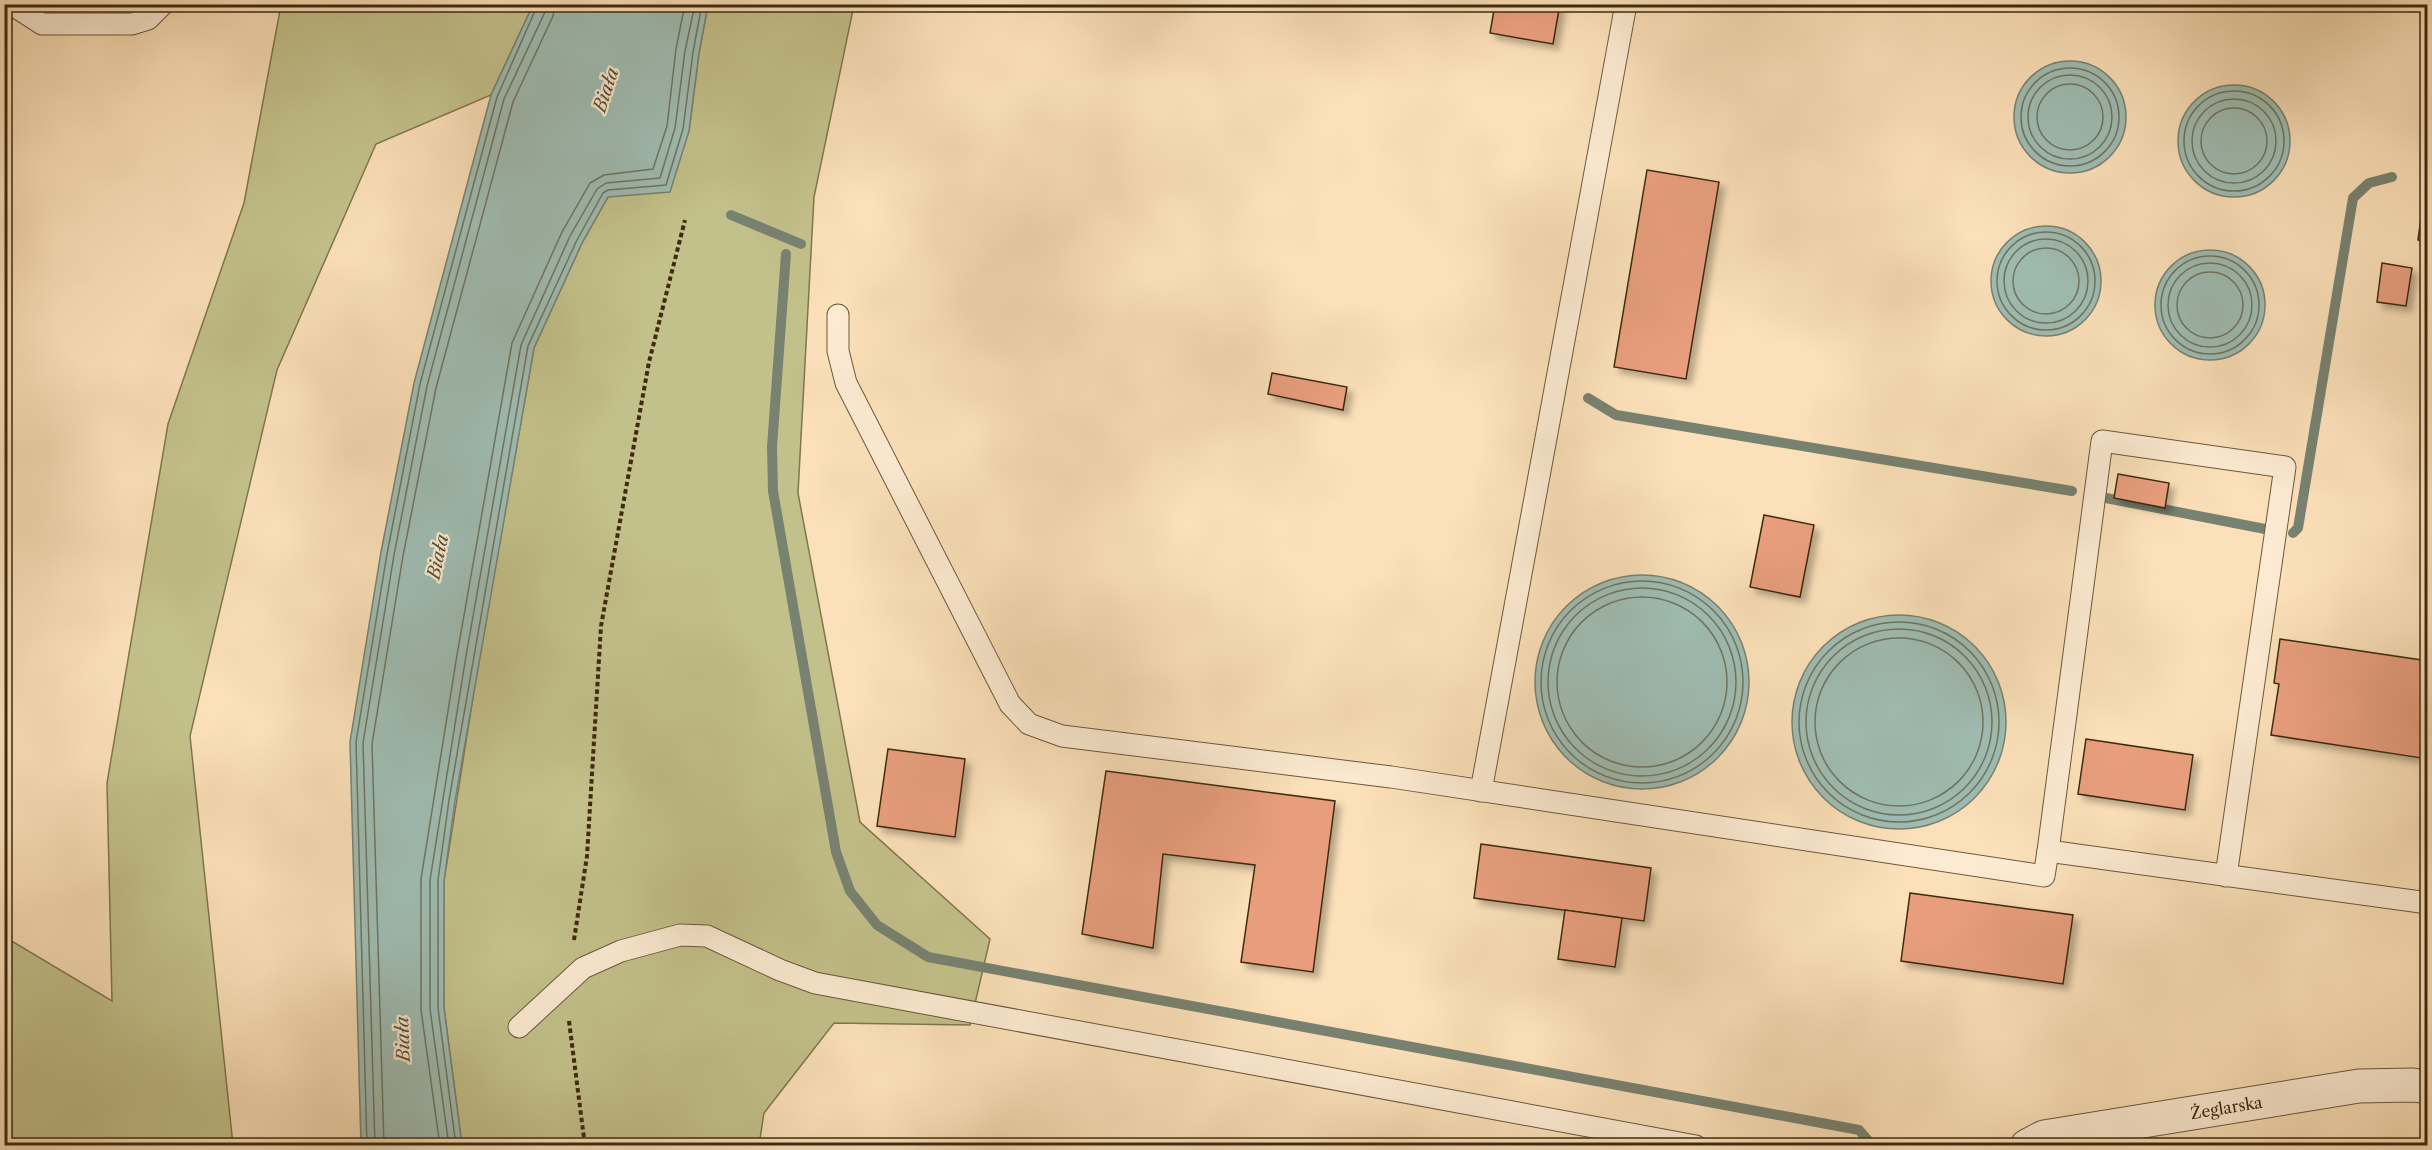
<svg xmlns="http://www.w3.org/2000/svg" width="2432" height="1150" font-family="'Libre Caslon Text',serif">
<defs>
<filter id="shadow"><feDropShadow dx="5.5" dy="5.5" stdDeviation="3" flood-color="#0004"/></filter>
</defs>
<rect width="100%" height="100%" fill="#fbe0b9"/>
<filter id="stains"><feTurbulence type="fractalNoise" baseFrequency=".00333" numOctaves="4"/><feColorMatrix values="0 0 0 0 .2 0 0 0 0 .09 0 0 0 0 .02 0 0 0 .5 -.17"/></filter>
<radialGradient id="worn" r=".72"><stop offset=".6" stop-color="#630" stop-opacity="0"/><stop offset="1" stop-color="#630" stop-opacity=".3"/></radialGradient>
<g fill="#c3c18b" stroke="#80764d" stroke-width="1.5">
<path d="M281,5H533L491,95L376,144L277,370L190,736L233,1145L5,1146V937L112,1001L107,783L168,424L244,203Z"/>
<path d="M708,5H854L814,197L798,493L860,822L990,939L970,1025L834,1023L764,1113L759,1145L462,1146L444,1008V881L479,659L534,348L582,243L608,197L689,131L699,53Z"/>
</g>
<g fill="#9fbdb3" stroke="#788271" stroke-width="1.5">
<path d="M533,5H708L699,53L689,131L670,192L608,197L582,243L534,348L455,801L444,881V1008L462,1145H361L350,742L381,552L414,383L491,95Z"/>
<circle cx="2070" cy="117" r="56"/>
<circle cx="2234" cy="141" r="56"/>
<circle cx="2046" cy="281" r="55"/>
<circle cx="2210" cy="305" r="55"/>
<circle cx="1642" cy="682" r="107"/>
<circle cx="1899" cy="722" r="107"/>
</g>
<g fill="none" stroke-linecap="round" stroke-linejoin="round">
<g stroke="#6e7461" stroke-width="1.5">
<circle cx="2070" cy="117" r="49"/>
<circle cx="2070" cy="117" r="42"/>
<circle cx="2070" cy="117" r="33"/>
<circle cx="2234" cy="141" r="50"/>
<circle cx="2234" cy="141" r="42"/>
<circle cx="2234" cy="141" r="33"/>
<circle cx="2046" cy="281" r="49"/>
<circle cx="2046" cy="281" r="42"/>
<circle cx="2046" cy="281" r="33"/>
<circle cx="2210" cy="305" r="49"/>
<circle cx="2210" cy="305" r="42"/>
<circle cx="2210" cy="305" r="33"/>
<circle cx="1642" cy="682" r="101"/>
<circle cx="1642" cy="682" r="94"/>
<circle cx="1642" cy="682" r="85"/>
<circle cx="1899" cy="722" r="100"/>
<circle cx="1899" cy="722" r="93"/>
<circle cx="1899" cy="722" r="84"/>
<path d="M367,1146L356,742L387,554L420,384L497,97L538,4"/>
<path d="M375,1146L363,743L394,555L427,386L504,99L545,12L546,4"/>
<path d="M384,1146L372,744L403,556L436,388L513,102L553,16L555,4"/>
<path d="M440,1146L421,1010V879L457,655L512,343L562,232L590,183L604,175L653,169L667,126L676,49L685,4"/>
<path d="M449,1146L430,1009V880L466,656L521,345L570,236L597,189L606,183L660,178L675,128L685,51L695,4"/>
<path d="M456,1146L438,1008V880L449,800L528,346L577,240L603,193L608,190L666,185L683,129L693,52L702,4"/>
</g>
<g stroke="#788271" stroke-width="10">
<path d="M731,215L801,244"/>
<path d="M786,254L772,447L773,491L836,852L850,891L877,925L928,957L1859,1130L1873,1146"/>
<path d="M1588,398L1616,415L2072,491"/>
<path d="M2106,498L2265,529"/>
<path d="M2293,533L2298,528L2353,198L2369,183L2392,177"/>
</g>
</g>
<g fill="#e89e7d" stroke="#3e2a0f" stroke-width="1.5" filter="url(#shadow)">
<path d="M1495,4H1560L1553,44L1490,33Z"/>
<path d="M2428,166V242L2418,240Z"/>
<path d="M1647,170L1719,182L1686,379L1614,367Z"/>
<path d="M2382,263L2412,268L2406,306L2377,302Z"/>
<path d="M1272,373L1347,387L1343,410L1268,394Z"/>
<path d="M2118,474L2169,483L2165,508L2114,498Z"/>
<path d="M1764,515L1814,525L1800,597L1750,587Z"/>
<path d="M2280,639L2428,661V759L2271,735L2279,684L2274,683Z"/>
<path d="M2086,739L2193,755L2185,810L2078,794Z"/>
<path d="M888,749L965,759L955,837L877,826Z"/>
<path d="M1106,771L1335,801L1313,972L1241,962L1255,865L1163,854L1153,948L1082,934Z"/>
<path d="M1481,844L1651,868L1644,921L1474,898Z"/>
<path d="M1910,893L2073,915L2063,984L1901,961Z"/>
<path d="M1565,910L1622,918L1615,967L1558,959Z"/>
</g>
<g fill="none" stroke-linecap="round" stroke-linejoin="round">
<g stroke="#6d583a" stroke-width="23">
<g id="lane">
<path d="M11,4L42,24H132L148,19L163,4"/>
<path d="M838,315V351L846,383L1010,704L1029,724L1062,736L1391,777L2044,876L2048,851L2428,903"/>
<path d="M1481,791L1626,4"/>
<path d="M2048,851L2102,441L2285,467L2226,876"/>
<path d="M519,1027L583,968L621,951L680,935L707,936L780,970L815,983L1696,1146"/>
</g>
</g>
<g stroke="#6d583a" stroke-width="35">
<g id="street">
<path id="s1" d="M2027,1146L2044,1137L2359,1086L2413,1085L2428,1087"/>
</g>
</g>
<g stroke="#3e2a0f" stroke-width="4" stroke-dasharray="4.5 3" stroke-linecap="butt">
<path d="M574,940L587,856L601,626L649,362L685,220"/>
<path d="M569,1021L585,1146"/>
</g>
<use href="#lane" stroke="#fcebd2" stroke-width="21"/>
<use href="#street" stroke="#fcebd2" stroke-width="33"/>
</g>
<g text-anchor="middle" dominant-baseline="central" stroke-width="4.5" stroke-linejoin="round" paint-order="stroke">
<g font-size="16" fill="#3e2a0f" stroke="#fcebd2">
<text stroke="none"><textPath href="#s1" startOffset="204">Żeglarska</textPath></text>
</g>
<g font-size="18" font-style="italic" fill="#564f38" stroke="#fcebd2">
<text transform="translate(606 90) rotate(-72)">Biała</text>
<text transform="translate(438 557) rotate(-78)">Biała</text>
<text transform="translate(403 1039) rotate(-92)">Biała</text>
</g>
</g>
<rect width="2432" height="1150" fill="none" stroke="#fbe0b9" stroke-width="24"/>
<rect x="6" y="6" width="2420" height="1138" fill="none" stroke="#3e2a0f" stroke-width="3"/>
<rect x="12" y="12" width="2408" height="1126" fill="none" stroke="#3e2a0f" stroke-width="1.5"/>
<rect width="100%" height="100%" filter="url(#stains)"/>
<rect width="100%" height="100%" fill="url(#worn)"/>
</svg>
